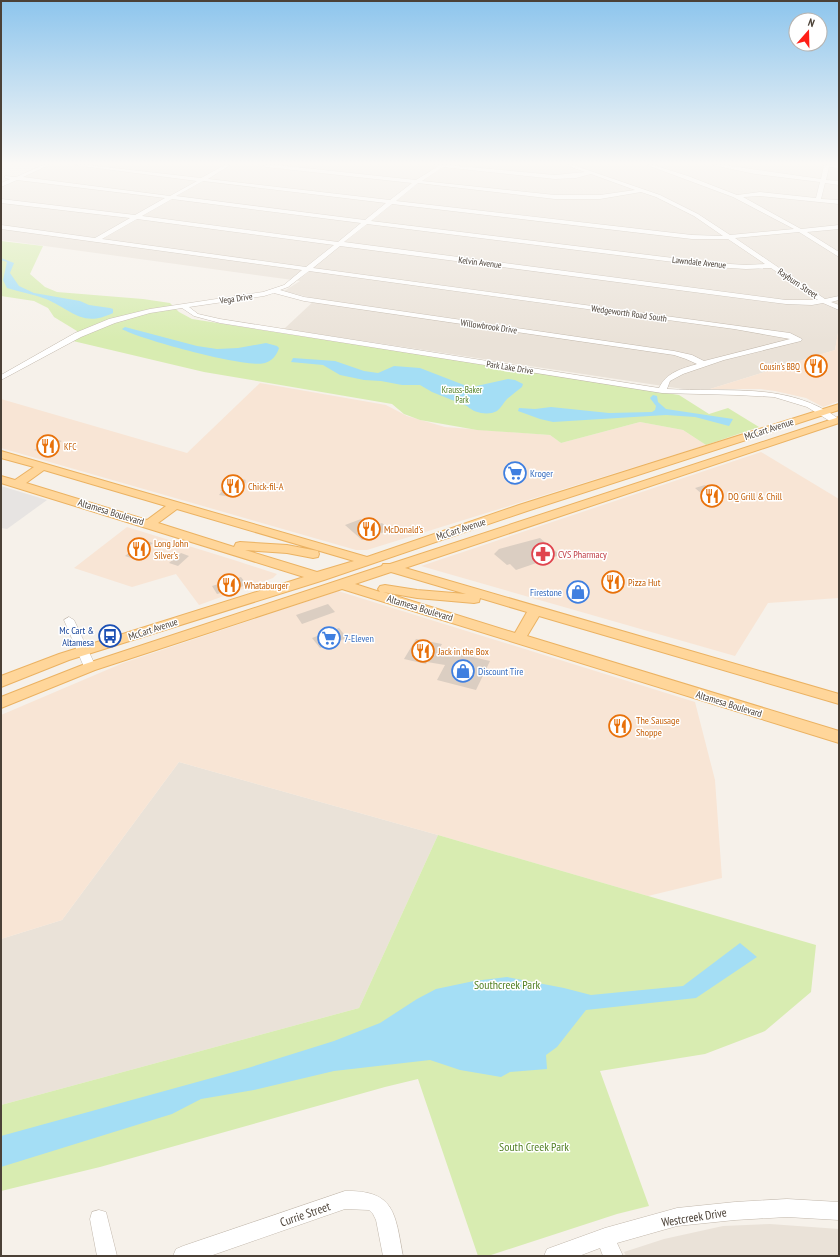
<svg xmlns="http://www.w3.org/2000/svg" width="840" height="1257" font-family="'PT Sans Narrow',sans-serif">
<rect width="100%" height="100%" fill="#f6f1ea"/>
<g fill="#eae2d8">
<path d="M48,165H839V327L835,350L710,389H683L284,329L316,299L284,291L300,281L1,240V186Z"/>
<path d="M179,762L438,835L359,1008L1,1105V939L62,920Z"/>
<path d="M770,1224L839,1229V1256H626L624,1252L664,1239L723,1226Z"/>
</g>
<g fill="#f8e5d5">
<path d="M839,327V401L823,407L806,398L775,391L761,389H710L835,350Z"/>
<path d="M260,383L386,405L407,416L445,427L550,435L561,443L640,422L683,430L706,445L367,550H356L1,448V399L187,453Z"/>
<path d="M761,452L839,499V598L768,603L735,656L421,566Z"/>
<path d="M127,527L234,560L277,574L273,578L199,605L176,574L132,587L74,568Z"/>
<path d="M338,591L695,702L715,780L722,878L648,896L438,835L179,762L62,920L1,939V715L123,663Z"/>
</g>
<g fill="#d8ecb1">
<path d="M1,241L43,246L30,274L45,287L57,292L143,299L170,303L179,312L192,319L679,395L709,414L728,408L759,427L706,445L683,430L640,422L561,443L550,435L477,430L420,420L404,414L392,404L204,372L73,341L77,331L54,317L48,308L34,301L1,296Z"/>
<path d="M438,835L816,945L811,992L765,1031L705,1054L600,1071L649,1206L617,1214L488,1256H478L418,1079L385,1087L100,1167L1,1191V1105L359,1008Z"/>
</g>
<path fill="#e7e4e2" d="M1,486L47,500L7,529L1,528Z"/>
<g fill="#a4def5">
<path d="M1,258L14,263L10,273L19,286L34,293L80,301L89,305L110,308L113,309V313C82,328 72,310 46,299C33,294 20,292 7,288L3,280L7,262L1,260Z"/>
<path d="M125,327L197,346L217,349L238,348L266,343L277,346L279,348C277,355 272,361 265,363C248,369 139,339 122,329Z"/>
<path d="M293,358L335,361L364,371L378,373L394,366L420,368L464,385L472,387L508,379L515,380L523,384L522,387C517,391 512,395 507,399C504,402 501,408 497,411C488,416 474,413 467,406L432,392L420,385H402L381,381L364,380L340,375L323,365L291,362Z"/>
<path d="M653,395L657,396L658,402L666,409L733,419L729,426L695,417L666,415L553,422L540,419L518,411L519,408L535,409L551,407L609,413L652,412L655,410L656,406L650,398Z"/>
<path d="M740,943L757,957L696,998L586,1010L557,1047L546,1055L547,1069L510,1072L501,1077L460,1070L430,1060L334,1071L254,1090L201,1099L172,1114L1,1167V1136L248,1068L334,1041L380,1023L417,999L436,989L474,981L507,977L564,988L591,995L683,986Z"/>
</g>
<g fill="#dbcec2">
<path d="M53,438L62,441L44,453L34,450Z"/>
<path d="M234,477L246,480L245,481L246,482L231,497L219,495L222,491H220Z"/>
<path d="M705,485L722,497L710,501L695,488Z"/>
<path d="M361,519L370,527L382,523L390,530L362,540L345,525Z"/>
<path d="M540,538L560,555L516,570L510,564L507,565L494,554L499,549Z"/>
<path d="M144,540L153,543L134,559L125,556Z"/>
<path d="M181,553L189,556L178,566L169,563Z"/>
<path d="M241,577L247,585L225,592L217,594L212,586Z"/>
<path d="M328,604L335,612L302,624L296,615Z"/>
<path d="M339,628L347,638L320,648L312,638Z"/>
<path d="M416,639L442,644L439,649L490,661L476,690L437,680L445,665L427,662L426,664L404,659Z"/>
</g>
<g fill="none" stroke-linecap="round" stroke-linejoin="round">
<g stroke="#c2b8ac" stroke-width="1">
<g id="minor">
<path d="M43,165H49L23,177L170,196L197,181L74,165H87L201,178L225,165H230L208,179L390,200L412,183L266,167L263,165H277L416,180L437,167L433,165H447L555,175L585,172L566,165H573L660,195L698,214L730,235L794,229L733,197L647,165H653L688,176L737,195L760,192L816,198L820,182L755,174L713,165H723L821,179L824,165H839V168L829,167L826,180L839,181V185L825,183L821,199L839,200V204L760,196L743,197L801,229L839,225V229L807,232L839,252V257L799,232L735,238L825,299L839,296V300L831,302L839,305V310L823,303L812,305L786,304L340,246L313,268L790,333L802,339L801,341L724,360L683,374L670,381L667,389C727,393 787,381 839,419V423H833L807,407L774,397L737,395L662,393L220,323L194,316L182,308L150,313L115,323L81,337L1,380V375L75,333L109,319L150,309L263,292L284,285L302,270L1,229V225L95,238L130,218L1,203V199L135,215L165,198L17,180L1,187V183L10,179L5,178V176L16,177ZM443,167L555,179L576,178L591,174L635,190L600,195H555L422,181ZM203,181L386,203L365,220L176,196ZM418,183L555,199H600L641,192L656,197L694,216L723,236L692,235L396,201ZM172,199L361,223L338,242L142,216ZM392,204L692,239H728L765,264L746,265L714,263L371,221ZM137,219L334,245L306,267L102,239ZM367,224L714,267L746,269L771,268L818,300H786L344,242ZM309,271L734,329L790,339L704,361L692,355L674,351L304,297L280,290L288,287ZM274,293L304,301L674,355L686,359L697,364C681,369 667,372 659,388L220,319L198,314L189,307L264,296Z"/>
<path d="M69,617L74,620L96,667L94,670H86L84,667L64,620Z"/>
<path d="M345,1191C395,1190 395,1213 403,1256H383L376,1220L373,1214L369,1210L345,1209L210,1256H173L176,1249L183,1246Z"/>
<path d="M787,1199L839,1202V1220L787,1217L735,1220L677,1226L617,1243L623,1256H603L600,1248L579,1256H544L547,1249L605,1228L677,1208L735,1202Z"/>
<path d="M99,1210L106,1212L117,1256H97L90,1219L92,1212Z"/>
</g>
</g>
<g stroke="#ebb262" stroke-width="2">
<g id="major">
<path d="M839,404V410L527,511L324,580L69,660L1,687V676L59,654L304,577L1,483V476L15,480L34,467L1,458V451L367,557L519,505ZM44,470L166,506L147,520L26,483ZM177,509L354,561L317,572L245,550L287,553L313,558L318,557L319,554L318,551L287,545L240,542L236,543L234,547L158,523Z"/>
<path d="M839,417V423L405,568L839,694V704L539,616L527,636L839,731V743L342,589L95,670L1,708V697L85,664L382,566L383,564H390ZM391,572L466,594L417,590L385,585L380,586L378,589L380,592L355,584ZM383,592L417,598L474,603L479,602L480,598L527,612L515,633Z"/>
</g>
</g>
<use href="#minor" fill="#fff" fill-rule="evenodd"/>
<use href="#major" fill="#ffd69a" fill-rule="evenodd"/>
</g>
<linearGradient id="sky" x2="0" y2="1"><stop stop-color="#8dc5ed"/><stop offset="0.48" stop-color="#fbf9f6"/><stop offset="1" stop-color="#fbf9f6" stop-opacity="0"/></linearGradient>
<rect width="840" height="341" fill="url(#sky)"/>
<defs>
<g id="restaurant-ring" transform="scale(1.15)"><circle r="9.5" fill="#fff" stroke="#e8710a" stroke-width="1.5"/><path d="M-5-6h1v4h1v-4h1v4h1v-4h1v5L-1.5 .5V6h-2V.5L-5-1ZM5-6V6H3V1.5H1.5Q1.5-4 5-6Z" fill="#e8710a"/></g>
<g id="supermarket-ring" transform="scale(1.15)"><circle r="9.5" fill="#fff" stroke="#3f7fe0" stroke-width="1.5"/><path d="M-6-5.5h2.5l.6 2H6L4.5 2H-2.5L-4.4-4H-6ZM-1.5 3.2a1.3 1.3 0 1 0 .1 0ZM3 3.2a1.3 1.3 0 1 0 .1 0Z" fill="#3f7fe0"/></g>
<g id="pharmacy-ring" transform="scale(1.15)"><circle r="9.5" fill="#fff" stroke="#e0444e" stroke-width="1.5"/><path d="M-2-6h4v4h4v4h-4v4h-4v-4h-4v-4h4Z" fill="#e0444e"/></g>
<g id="shop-ring" transform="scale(1.15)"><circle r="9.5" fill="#fff" stroke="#3f7fe0" stroke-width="1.5"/><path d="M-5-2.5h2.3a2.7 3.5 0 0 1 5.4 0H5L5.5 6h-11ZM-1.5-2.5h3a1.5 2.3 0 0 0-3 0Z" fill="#3f7fe0"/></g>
<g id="bus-ring" transform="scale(1.15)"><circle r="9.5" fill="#fff" stroke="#1a4fb4" stroke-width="1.5"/><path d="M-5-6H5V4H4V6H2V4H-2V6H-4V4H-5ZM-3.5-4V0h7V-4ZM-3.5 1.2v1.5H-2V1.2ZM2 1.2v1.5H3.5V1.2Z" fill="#1a4fb4"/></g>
</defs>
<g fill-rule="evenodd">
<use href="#restaurant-ring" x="816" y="366"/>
<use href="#restaurant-ring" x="48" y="446"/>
<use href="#supermarket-ring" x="515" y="473"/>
<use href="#restaurant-ring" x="233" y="486"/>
<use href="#restaurant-ring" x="712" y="496"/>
<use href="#restaurant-ring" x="369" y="529"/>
<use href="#restaurant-ring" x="139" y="549"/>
<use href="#pharmacy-ring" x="543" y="554"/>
<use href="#restaurant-ring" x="613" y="582"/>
<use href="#restaurant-ring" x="229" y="585"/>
<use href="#shop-ring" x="578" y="592"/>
<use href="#bus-ring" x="110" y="636"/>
<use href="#supermarket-ring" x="329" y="638"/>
<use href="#restaurant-ring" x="423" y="651"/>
<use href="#shop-ring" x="463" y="671"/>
<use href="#restaurant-ring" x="620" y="726"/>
</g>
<g text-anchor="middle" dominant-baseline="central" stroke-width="3" stroke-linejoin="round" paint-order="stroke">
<g font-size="9" fill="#4b4137" stroke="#fff">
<text transform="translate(480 262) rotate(7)">Kelvin Avenue</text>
<text transform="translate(699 262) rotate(6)">Lawndale Avenue</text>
<text transform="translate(798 283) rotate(34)">Rayburn Street</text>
<text transform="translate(236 298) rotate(-8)">Vega Drive</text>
<text transform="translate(629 313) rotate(8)">Wedgeworth Road South</text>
<text transform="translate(489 326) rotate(8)">Willowbrook Drive</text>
<text transform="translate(510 367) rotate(9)">Park Lake Drive</text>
</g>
<g font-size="9" fill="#c56008" stroke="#fff" text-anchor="end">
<text x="800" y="366">Cousin's BBQ</text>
<text x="64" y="446" text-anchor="start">KFC</text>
</g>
<g font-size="9" fill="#538126" stroke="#fff">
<text x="462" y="389">Krauss-Baker<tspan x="462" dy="10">Park</tspan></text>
</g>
<g font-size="10" fill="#4b4137" stroke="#fff">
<text transform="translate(769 429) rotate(-18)">McCart Avenue</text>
<text transform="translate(111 512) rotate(17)">Altamesa Boulevard</text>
<text transform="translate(461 529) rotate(-18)">McCart Avenue</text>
<text transform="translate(420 608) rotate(17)">Altamesa Boulevard</text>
<text transform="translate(153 629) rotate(-18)">McCart Avenue</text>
<text transform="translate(729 704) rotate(17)">Altamesa Boulevard</text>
</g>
<g font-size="10" fill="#366cbe" stroke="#fff" text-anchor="start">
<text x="530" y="473">Kroger</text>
<text x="562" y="592" text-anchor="end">Firestone</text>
<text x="344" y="638">7-Eleven</text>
<text x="478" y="671">Discount Tire</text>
</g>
<g font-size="10" fill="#c56008" stroke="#fff" text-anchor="start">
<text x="248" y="486">Chick-fil-A</text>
<text x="728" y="496">DQ Grill &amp; Chill</text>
<text x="384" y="529">McDonald's</text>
<text x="154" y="543">Long John<tspan x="154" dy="12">Silver's</tspan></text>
<text x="628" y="582">Pizza Hut</text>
<text x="244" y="585">Whataburger</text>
<text x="438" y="651">Jack in the Box</text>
<text x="636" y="720">The Sausage<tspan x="636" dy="12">Shoppe</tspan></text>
</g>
<g font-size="10" fill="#be3a42" stroke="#fff" text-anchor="start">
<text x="558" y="554">CVS Pharmacy</text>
</g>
<g font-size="10" fill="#164399" stroke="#fff" text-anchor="end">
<text x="94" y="630">Mc Cart &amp;<tspan x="94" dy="12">Altamesa</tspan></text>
</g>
<g font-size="12" fill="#538126" stroke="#fff">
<text x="507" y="984">Southcreek Park</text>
<text x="534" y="1146">South Creek Park</text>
</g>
<g font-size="12" fill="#4b4137" stroke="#fff">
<text transform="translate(305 1214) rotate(-19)">Currie Street</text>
<text transform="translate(694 1217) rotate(-9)">Westcreek Drive</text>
</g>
</g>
<rect width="840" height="1257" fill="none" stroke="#4b4137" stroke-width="4"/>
<g transform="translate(808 32) rotate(20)"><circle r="19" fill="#ffffff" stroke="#b7b3af"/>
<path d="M0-3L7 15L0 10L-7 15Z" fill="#ff1f18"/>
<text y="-6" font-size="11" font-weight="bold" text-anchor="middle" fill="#4b4137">N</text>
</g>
</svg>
